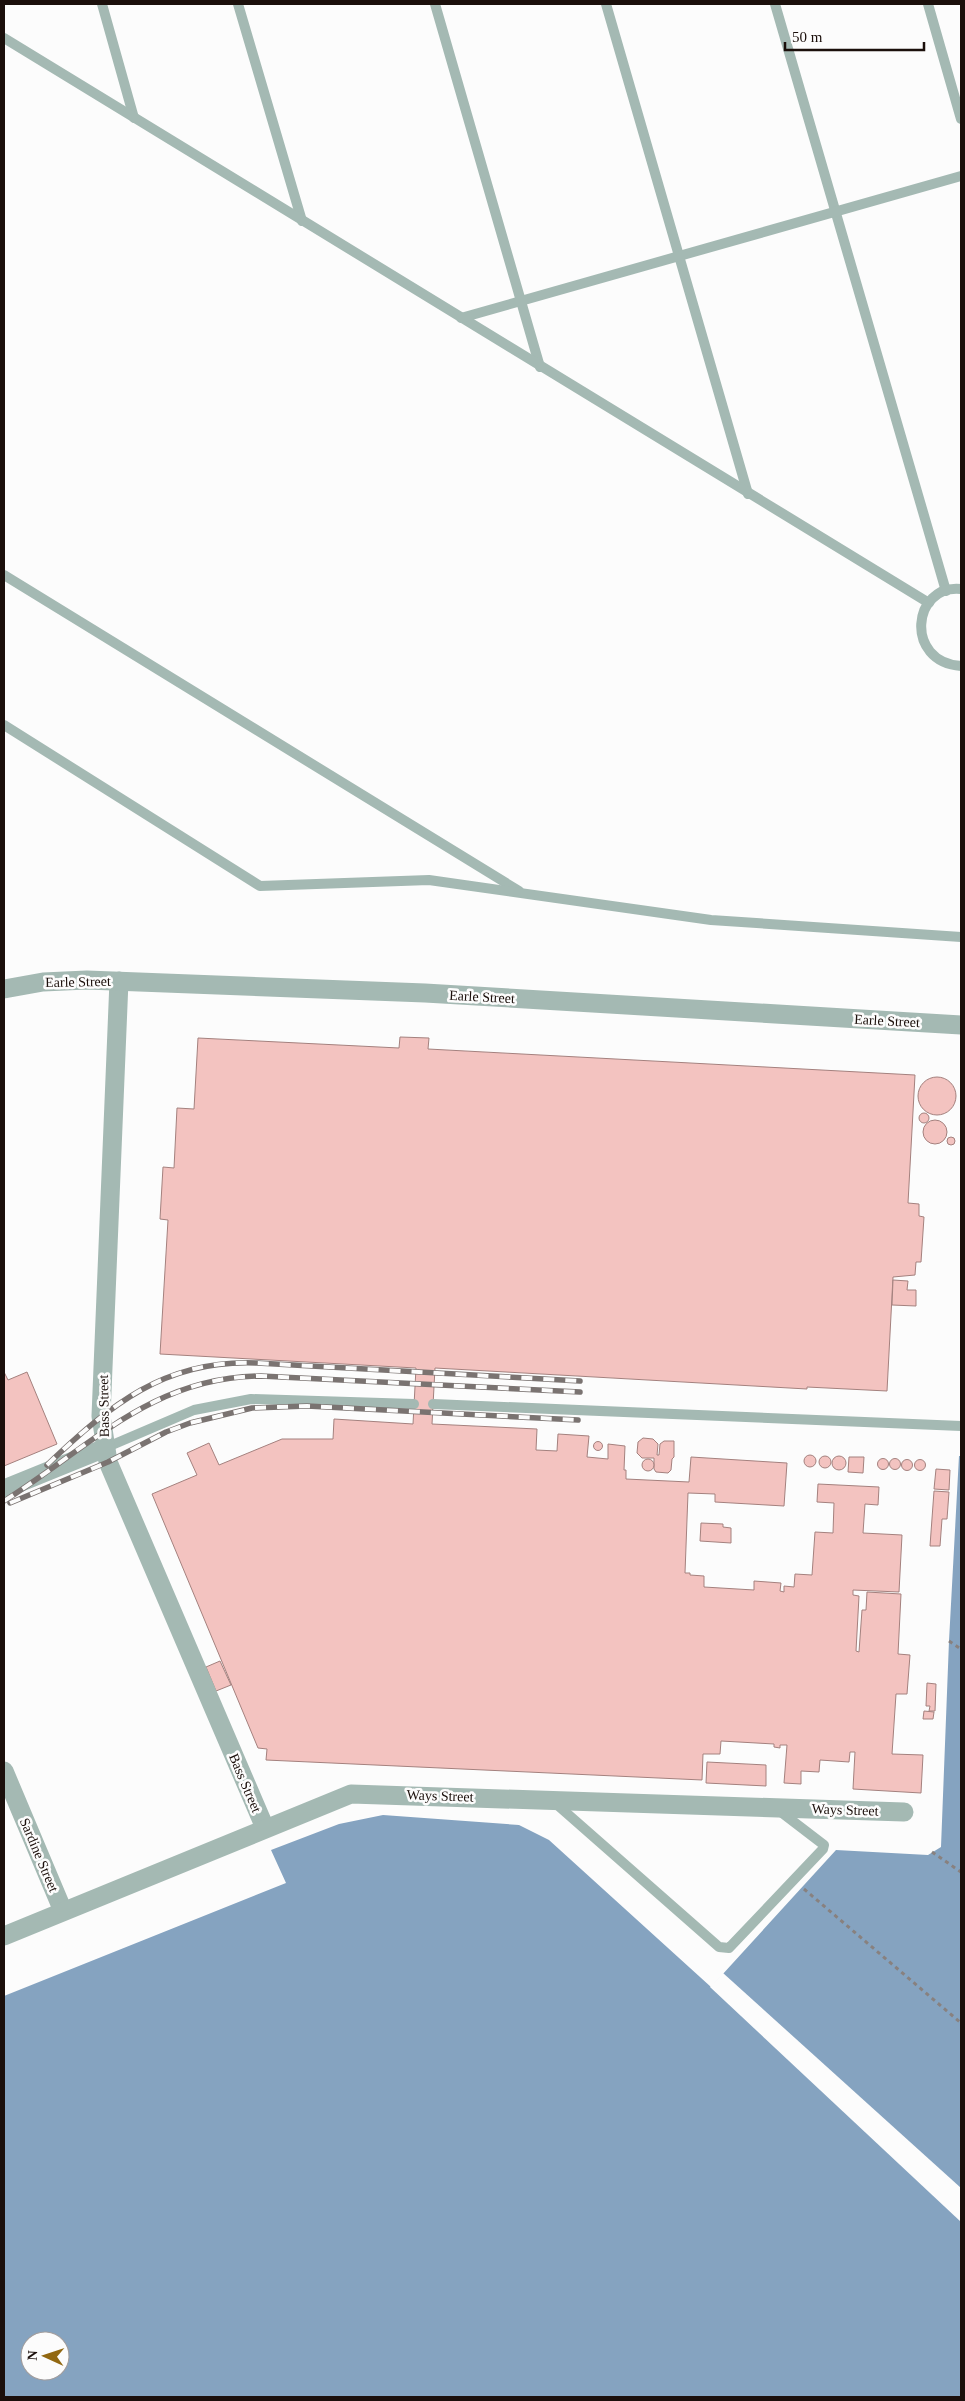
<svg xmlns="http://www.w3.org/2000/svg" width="965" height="2401" font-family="'Times New Roman',serif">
<rect width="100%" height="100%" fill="#fcfcfc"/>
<path fill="#85a3c0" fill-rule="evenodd" d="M959,1456H961V2397H4V1996L286,1883L271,1850L339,1824L383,1815L519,1825L549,1840L711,1987L836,1850L928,1855L941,1847L949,1641ZM30,2341H60V2371H30Z"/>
<path fill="#fcfcfc" d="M723,1973L961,2188V2222L710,1987Z"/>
<g fill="#f3c3c0" stroke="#a4817e">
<path d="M400,1037L429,1038L428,1049L915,1075L908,1203L919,1204V1216L924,1217L921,1262H916L915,1275L893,1277L887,1391L807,1387V1389L435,1368L432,1424L537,1429L536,1450L557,1451L558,1434L589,1436L587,1457L608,1459V1444L625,1446L624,1470H626V1479L689,1482L691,1457L787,1463L784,1506L715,1502V1494L688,1493L685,1573H690V1575L704,1576V1587L754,1590V1581L781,1583L780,1591L784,1592V1586L794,1587L795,1574L812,1575L815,1532L833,1533L834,1503L817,1502L818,1484L879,1487L878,1505L865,1504L863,1533L902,1535L899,1592L853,1590V1595L859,1596L856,1651L859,1652L862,1610H866L867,1592L901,1594L898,1654L910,1655L907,1694H896L892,1754L923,1755L921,1793L853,1789L855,1752H850L849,1762L820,1760L819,1772L801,1771V1784L784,1783L787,1745H780V1748L774,1747V1744L721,1741L720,1754H703L702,1780L266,1760L267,1749L258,1748L152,1494L197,1475L187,1453L209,1443L219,1465L282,1439H333L334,1419L413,1424L416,1368L160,1354L168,1220L160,1219L163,1167L174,1168L177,1108L194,1109L198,1038L399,1048Z"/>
<circle cx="937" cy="1096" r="19"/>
<circle cx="924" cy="1118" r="5"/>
<circle cx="935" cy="1132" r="12"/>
<circle cx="951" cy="1141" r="4"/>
<path d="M893,1280L908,1281L907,1290H916V1306L892,1305Z"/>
<path d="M4,1372L8,1380L27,1372L57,1444L4,1466Z"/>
<path d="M643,1438L653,1439L658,1444L657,1455H659L660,1444L664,1441H674V1457L672,1459L671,1470L668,1473L656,1472L654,1469V1458H642L637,1453L638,1442Z"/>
<circle cx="598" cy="1446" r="4.5"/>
<circle cx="810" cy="1461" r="6"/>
<circle cx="825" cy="1462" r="6"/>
<circle cx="839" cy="1463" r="7"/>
<path d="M849,1457H864L863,1473L848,1472Z"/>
<circle cx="883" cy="1464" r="5.5"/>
<circle cx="895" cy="1464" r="5.5"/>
<circle cx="648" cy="1465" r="6"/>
<circle cx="907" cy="1465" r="5.5"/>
<circle cx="920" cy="1465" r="5.5"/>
<path d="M936,1469L950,1470L949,1490L934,1489Z"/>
<path d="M934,1491L949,1492L947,1519H942L940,1546H930Z"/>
<path d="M701,1523L723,1524V1527L731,1528V1543L700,1541Z"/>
<path d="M220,1661L231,1685L216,1691L206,1667Z"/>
<path d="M927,1683L936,1684L935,1711H929L930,1706H926Z"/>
<path d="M924,1711L934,1712L933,1719H923Z"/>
<path d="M707,1762L766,1765V1786L706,1783Z"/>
</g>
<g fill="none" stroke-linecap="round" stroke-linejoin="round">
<g stroke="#88817f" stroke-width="3" stroke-dasharray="4 4" stroke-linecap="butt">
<path d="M949,1641L961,1649"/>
<path d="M932,1852L961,1872"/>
<path d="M804,1889L961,2023"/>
</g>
<g stroke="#a4b9b3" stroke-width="10">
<path d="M102,4L134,118"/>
<path d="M238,4L302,221"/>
<path d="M435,4L540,367"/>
<path d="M606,4L748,494"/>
<path d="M775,4L946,591"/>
<path d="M928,4L961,119"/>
<path d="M4,38L929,603"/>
<path d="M461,318L961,176"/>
<path d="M4,575L519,891"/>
<path d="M961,589C912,584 904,662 961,666"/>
<path d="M4,725L260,886L429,880L711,920L961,937"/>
<path d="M433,1404L961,1426"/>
<path d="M105,1448L194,1410L251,1399L414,1404"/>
<path d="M554,1802L719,1947L729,1948L823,1849L824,1845L777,1809"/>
</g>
<g stroke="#a4b9b3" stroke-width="19">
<path d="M119,981L101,1416L108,1462L265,1828"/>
<path d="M4,989L43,982L87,980L425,993L961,1025"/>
<path d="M4,1489L105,1448"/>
<path d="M4,1771L63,1911"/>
<path d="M4,1936L351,1794L904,1812"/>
</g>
<g stroke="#7a7371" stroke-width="5.5">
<g id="rail">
<path d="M47,1465C110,1405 165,1359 257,1363L580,1381"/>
<path d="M4,1501C90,1447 152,1377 261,1376L580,1392"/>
<path d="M10,1503L108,1462L166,1432L190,1423L252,1408L307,1406L578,1420"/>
</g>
</g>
<use href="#rail" stroke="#fcfcfc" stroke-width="4" stroke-dasharray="11" stroke-linecap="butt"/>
</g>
<g text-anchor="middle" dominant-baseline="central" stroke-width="5" stroke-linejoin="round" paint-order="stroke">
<g font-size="14" fill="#1b0f0b" stroke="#fcfcfc">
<text transform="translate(78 982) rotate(-1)">Earle Street</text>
<text transform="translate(482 997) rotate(3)">Earle Street</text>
<text transform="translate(887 1021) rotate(3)">Earle Street</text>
<text transform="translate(104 1406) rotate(-91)">Bass Street</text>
<text transform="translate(245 1783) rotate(67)">Bass Street</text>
<text transform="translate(440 1796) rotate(2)">Ways Street</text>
<text transform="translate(845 1810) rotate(2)">Ways Street</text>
<text transform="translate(39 1855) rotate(67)">Sardine Street</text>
</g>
</g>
<rect width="965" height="2401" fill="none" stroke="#1b0f0b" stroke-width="10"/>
<g transform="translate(45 2356) rotate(273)"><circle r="24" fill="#fcfcfc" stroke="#a29d9c"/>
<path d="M0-4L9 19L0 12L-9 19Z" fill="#926811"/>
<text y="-8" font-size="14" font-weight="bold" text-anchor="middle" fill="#1b0f0b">N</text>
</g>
<path d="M785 42v8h139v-8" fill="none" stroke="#1b0f0b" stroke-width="2.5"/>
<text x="792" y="42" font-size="15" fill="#1b0f0b" stroke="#fcfcfc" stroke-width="4" paint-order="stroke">50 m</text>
</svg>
